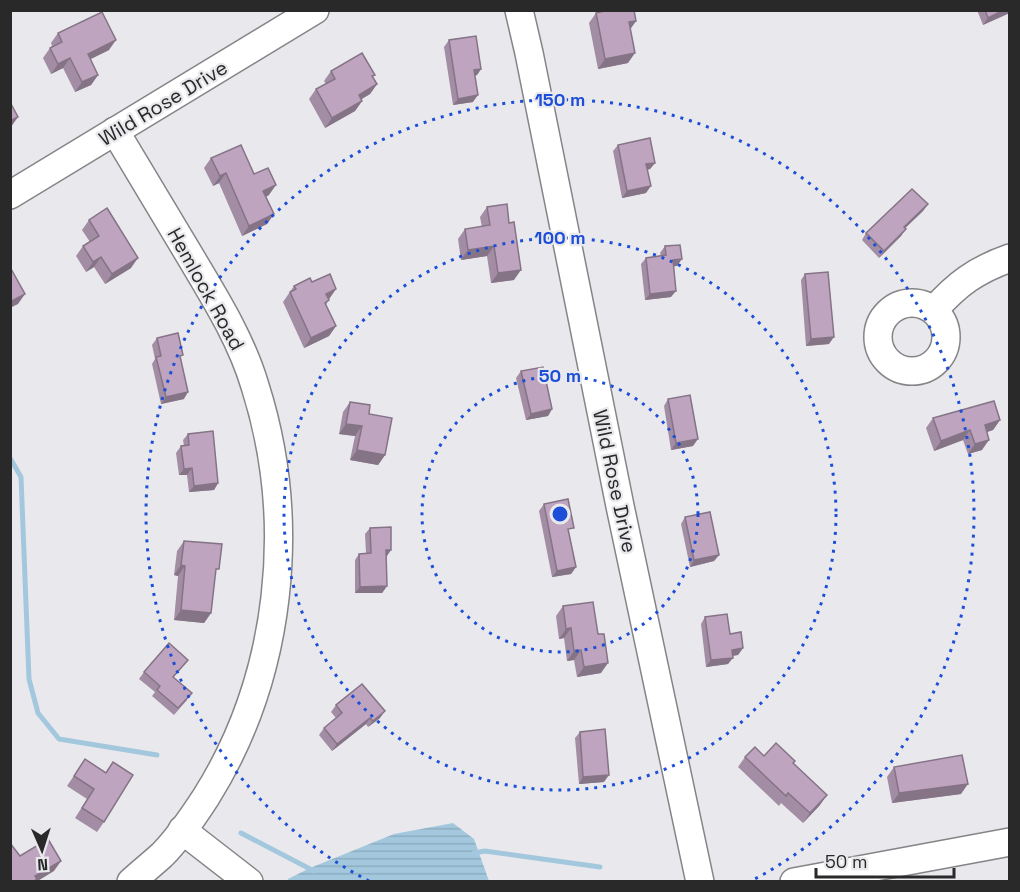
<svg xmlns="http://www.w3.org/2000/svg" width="1020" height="892" font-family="'Space Grotesk',sans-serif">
<defs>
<pattern id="water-rules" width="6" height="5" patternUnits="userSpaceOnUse" patternTransform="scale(1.5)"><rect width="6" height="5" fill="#a3c8dd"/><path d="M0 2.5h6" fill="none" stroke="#8cacbe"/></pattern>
</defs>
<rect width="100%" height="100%" fill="#e9e9ed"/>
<path fill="url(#water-rules)" d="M453,823L474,839L489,881L289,882L288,879L310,868L394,834Z"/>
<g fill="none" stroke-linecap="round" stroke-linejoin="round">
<g stroke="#a3c8dd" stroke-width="5">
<path d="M10,458L21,477L29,679L38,713L59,739L157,755"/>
<path d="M241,833L314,871"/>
<path d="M474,853L485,851L600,867"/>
</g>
<g stroke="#858588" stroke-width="30">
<g id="minor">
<path d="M519,10L529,53L620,506L700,882"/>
<path d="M115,131C140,173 165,215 190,256C215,298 241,339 255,386C298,521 282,676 206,797C193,817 179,838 162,855C152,864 141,873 131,882"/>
<path d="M10,195L315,10"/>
<circle cx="912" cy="337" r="34"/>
<path d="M934,310C957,284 976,270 1010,258"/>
<path d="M182,830L249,882"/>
<path d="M794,882L1010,842"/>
</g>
</g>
<use href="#minor" stroke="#fff" stroke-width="27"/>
</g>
<g fill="#a38da4">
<path d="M977,10H1010L983,25Z"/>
<path d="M596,13L636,21L630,29L628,63L598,69L589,23Z"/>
<path d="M58,33L109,50L90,59L98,75L91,85L75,92L63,68L51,74L43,58L50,48L52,46L51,43Z"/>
<path d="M449,40L481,69L477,75L475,76L473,102L453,105L444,47Z"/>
<path d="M331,71L373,77L377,84L370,94L361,99L362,101L355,111L325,128L309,99L316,89L326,84L324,81Z"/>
<path d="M618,145L655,163L650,169L647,170L646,193L622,198L613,151Z"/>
<path d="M211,158L254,174L269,195L266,197L274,214L267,224L242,236L219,183L213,186L204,168Z"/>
<path d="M928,204L923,211L905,228L901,236L879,258L862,240L866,233Z"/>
<path d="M487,207L514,280L491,283L487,256L461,260L458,239L465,229L482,227L480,217Z"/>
<path d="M89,220L131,268L105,284L94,267L86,272L76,256L83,246L90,242L82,230Z"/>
<path d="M665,246L677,266H673L671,297L645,300L641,264L646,258L661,256L660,253Z"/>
<path d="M805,274L829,344L806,346L801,280Z"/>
<path d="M312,282L336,289L329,299L326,305L336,326L329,336L304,348L283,302L294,286Z"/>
<path d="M157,338L184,399L161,404L152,364L155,359L152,345Z"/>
<path d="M521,371L552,409L548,416L526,420L516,378Z"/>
<path d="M668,399L693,446L671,450L664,406Z"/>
<path d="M350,402L369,414L385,455L378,465L350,460L355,436L339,434L343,412Z"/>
<path d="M933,418L1000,420L993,430L987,432L982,450L968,454L963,440L934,451L926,428Z"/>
<path d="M188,434L218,483L214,490L189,492L187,475H179L176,453L181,446H184L183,440Z"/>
<path d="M544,504L569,534L576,567L571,574L552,577L539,511Z"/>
<path d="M685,517L719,555L714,561L690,567L681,524Z"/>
<path d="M370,528L391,550L386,556L387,586L382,593H355V560L359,554L366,553L365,534Z"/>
<path d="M184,541L215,575L211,613L204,623L174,620L178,576L174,575L177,551Z"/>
<path d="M563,606L601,673L577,677L574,660L567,661L564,638L559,639L556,616Z"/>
<path d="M705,617L730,634L743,648L738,655L733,656L728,664L706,667L701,624Z"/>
<path d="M188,660L173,677L187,700L174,715L152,696L155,692L139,679L144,672Z"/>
<path d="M336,705L380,718L368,727L366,724L332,751L319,735L324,728L336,718L331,712Z"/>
<path d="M580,732L604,782L579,784L575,738Z"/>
<path d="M764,756L793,763L820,805L803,823L781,803L779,806L738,767L745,757Z"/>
<path d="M85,759L106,772L113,762L104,822L97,832L75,818L87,799L67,786Z"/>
<path d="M894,767L961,794L892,803L887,777Z"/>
</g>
<g fill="#857386">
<path d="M1004,10H1010V13L983,25L988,18Z"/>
<path d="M636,21L629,31V22Z"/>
<path d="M116,40L109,50L81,64L88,54Z"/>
<path d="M635,53L628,63L598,69L605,59Z"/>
<path d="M70,58L63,68L51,74L58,64Z"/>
<path d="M481,69L477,75L469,76L474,70Z"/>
<path d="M98,75L91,85L75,92L82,82Z"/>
<path d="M377,84L370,94L352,105L359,95Z"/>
<path d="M478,95L473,102L453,105L458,99Z"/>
<path d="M362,101L355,111L325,128L332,118Z"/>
<path d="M18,117L11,127H10V121Z"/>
<path d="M655,163L650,169L641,171L646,164Z"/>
<path d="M226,173L219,183L213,186L220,176Z"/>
<path d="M276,185L269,195L256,201L263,191Z"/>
<path d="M651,186L646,193L622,198L627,191Z"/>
<path d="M928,204L923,211L899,234L904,227Z"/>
<path d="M274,214L267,224L242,236L249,226Z"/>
<path d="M906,229L901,236L879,258L884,251Z"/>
<path d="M494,246L487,256L461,260L468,250Z"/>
<path d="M101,257L94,267L86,272L93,262Z"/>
<path d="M138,258L131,268L105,284L112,274Z"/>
<path d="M682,259L677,266L668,267L673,260Z"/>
<path d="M521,270L514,280L491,283L498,273Z"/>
<path d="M336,289L329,299L319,304L326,294Z"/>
<path d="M676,291L671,297L645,300L650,294Z"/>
<path d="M25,294L18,304L10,308V302Z"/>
<path d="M336,326L329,336L304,348L311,338Z"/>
<path d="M834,337L829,344L806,346L811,339Z"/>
<path d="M188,392L184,399L161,404L166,397Z"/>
<path d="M552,409L548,416L526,420L531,414Z"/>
<path d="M1000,420L993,430L978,435L985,425Z"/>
<path d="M346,424L362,426L355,436L339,434Z"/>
<path d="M970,430L963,440L934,451L941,441Z"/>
<path d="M698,439L693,446L671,450L676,443Z"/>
<path d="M989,440L982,450L968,454L975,444Z"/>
<path d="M357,450L385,455L378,465L350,460Z"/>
<path d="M192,468L187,475H179L184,469Z"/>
<path d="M218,483L214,490L189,492L194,486Z"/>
<path d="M386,550H391L387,556H381Z"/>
<path d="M719,555L714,561L690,567L694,560Z"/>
<path d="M181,565L185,566L178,576L174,575Z"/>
<path d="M576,567L571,574L552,577L557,571Z"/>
<path d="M387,586L382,593H355L360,587Z"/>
<path d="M181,610L211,613L204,623L174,620Z"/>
<path d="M571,628L564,638L559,639L566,629Z"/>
<path d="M743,648L738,655L727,656L732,650Z"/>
<path d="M581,650L574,660L567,661L574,651Z"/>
<path d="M733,658L728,664L706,667L711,660Z"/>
<path d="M608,663L601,673L577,677L584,667Z"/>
<path d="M385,711L380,718L368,727L373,721Z"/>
<path d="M370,718L366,724L332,751L337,744Z"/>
<path d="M609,775L604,782L579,784L583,777Z"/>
<path d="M968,784L961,794L892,803L899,793Z"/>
<path d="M827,795L820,805L803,823L810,813Z"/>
<path d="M61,861L54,871L36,882H31L35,876Z"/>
</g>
<g fill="#bea4bf" stroke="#857386" stroke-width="1.5">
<path d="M608,10H634L636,21L629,22L635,53L605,59L596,13Z"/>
<path d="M985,10H1004L988,18Z"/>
<path d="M102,12L116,40L88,54L98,75L82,82L70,58L58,64L50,48L62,42L58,33Z"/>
<path d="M476,36L481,69L474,70L478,95L458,99L449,40Z"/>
<path d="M362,53L375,75L372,76L377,84L359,95L362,101L332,118L316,89L335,79L331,71Z"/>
<path d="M10,102L18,117L10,121Z"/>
<path d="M650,138L655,163L646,164L651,186L627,191L618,145Z"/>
<path d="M241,145L254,174L268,168L276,185L263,191L274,214L249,226L226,173L220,176L211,158Z"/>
<path d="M912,189L928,204L904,227L906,229L884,251L866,233Z"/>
<path d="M507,204L509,223L514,222L521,270L498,273L494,246L468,250L465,229L490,225L487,207Z"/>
<path d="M107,208L138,258L112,274L101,257L93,262L83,246L99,236L89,220Z"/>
<path d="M680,245L682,259L673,260L676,291L650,294L646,258L666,255L665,246Z"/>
<path d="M10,267L25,294L10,302Z"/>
<path d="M828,272L834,337L811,339L805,274Z"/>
<path d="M330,274L336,289L326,294L329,300L325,303L336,326L311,338L290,292L296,289L294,286L310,278L312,282Z"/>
<path d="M178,333L183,355L180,356L188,392L166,397L156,357L161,356L157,338Z"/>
<path d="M543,367L552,409L531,414L521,371Z"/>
<path d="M690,395L698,439L676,443L668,399Z"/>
<path d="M994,401L1000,420L985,425L989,440L975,444L970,430L941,441L933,418Z"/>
<path d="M350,402L370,405L369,414L392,418L385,455L357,450L362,426L346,424Z"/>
<path d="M213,431L218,483L194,486L192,468L184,469L181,446L189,445L188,434Z"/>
<path d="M568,499L574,528L568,529L576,567L557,571L544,504Z"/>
<path d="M710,512L719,555L694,560L685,517Z"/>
<path d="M391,527V550H386L387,586L360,587L359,554L371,553L370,528Z"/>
<path d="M184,541L222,544L219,569H216L211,613L181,610L185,566L181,565Z"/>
<path d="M593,602L598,634H604L608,663L584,667L581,650L574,651L571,628L566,629L563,606Z"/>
<path d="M727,614L730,634L741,632L743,648L732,650L733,658L711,660L705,617Z"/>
<path d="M169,643L188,660L173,677L192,693L178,708L157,690L160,686L144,672Z"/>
<path d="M362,684L385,711L373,721L370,718L337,744L324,728L342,713L336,705Z"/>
<path d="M605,729L609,775L583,777L580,732Z"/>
<path d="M776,743L795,761L793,763L827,795L810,813L788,793L786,796L745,757L755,747L764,756Z"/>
<path d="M962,755L968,784L899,793L894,767Z"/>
<path d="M85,759L106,773L113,762L133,775L104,822L82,808L94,789L74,776Z"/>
<path d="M48,839L61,861L35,876L37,879L33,882H10V843L20,856Z"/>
</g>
<g fill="none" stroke="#1d4ed8" stroke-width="3" stroke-dasharray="3 6">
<circle cx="560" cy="514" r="138"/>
<circle cx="560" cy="514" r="276"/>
<path d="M369 881A414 414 0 1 1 751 881"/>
</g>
<g text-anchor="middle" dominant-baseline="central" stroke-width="4.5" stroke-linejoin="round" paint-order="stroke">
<g font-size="20" fill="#29292a" stroke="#e9e9ed">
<text transform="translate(163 103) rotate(-31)">Wild Rose Drive</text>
<text transform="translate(206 289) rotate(61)">Hemlock Road</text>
<text transform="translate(615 481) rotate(78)">Wild Rose Drive</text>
</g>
</g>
<circle cx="560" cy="514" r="9" fill="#1d4ed8" stroke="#e9e9ed" stroke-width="3"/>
<g font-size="18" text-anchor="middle" font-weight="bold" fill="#1d4ed8" stroke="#e9e9ed" stroke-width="4.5" stroke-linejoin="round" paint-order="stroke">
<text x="560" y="106">150 m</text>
<text x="560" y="244">100 m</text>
<text x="560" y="382">50 m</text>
</g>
<rect width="1020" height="892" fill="none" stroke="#29292a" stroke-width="24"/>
<g transform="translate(42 850) rotate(177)" stroke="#e9e9ed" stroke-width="4.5" paint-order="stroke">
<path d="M0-4.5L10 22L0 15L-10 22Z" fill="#29292a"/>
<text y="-9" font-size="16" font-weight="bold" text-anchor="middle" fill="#29292a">N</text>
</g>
<path d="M816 868v9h138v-9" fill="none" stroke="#29292a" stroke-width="3"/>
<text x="825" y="868" font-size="18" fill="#29292a" stroke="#e9e9ed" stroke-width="4.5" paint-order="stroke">50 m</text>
</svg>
